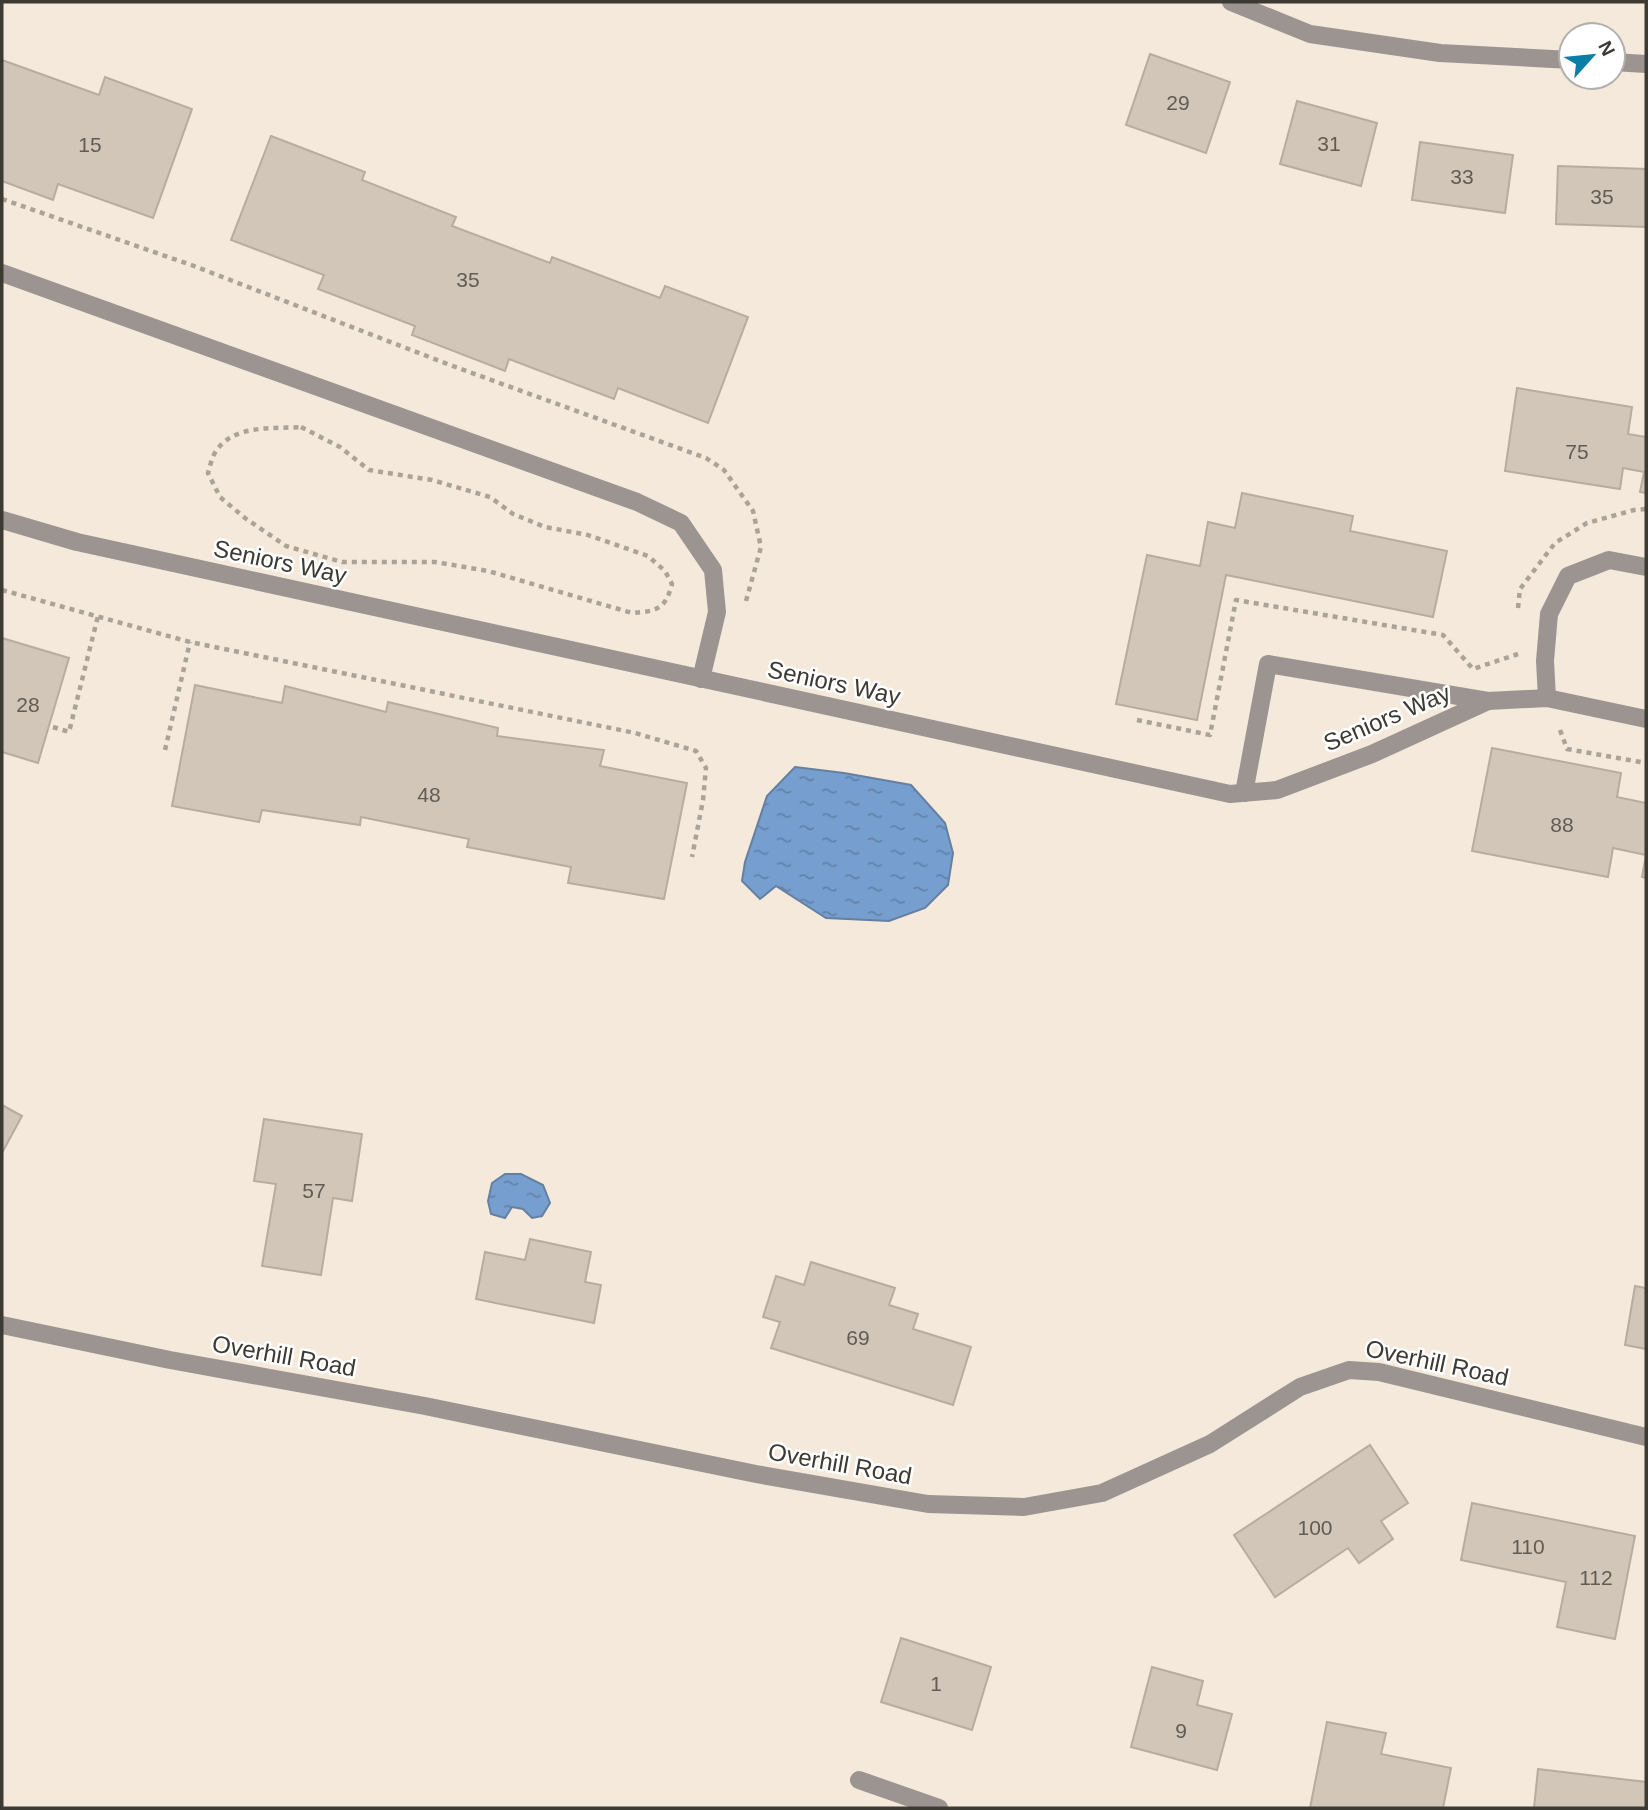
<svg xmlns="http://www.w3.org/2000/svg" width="1648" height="1810" font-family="Arial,sans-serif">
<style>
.water{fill:url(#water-ripples);stroke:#6580a0;stroke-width:2}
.building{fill:#d1c6b7;stroke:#b7ad9f;stroke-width:2}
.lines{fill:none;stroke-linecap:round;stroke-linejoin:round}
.path{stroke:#aba398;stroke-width:4.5;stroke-dasharray:5 5;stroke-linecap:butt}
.minor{stroke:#9c9491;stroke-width:18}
.labels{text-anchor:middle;stroke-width:5;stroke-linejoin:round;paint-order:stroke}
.number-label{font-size:21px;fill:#625c54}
.street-label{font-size:24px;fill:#3d3933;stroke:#fff}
</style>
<defs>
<pattern id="water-ripples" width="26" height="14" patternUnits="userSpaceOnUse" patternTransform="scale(1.75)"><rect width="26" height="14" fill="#769ecf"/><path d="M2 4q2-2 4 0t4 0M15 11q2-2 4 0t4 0" fill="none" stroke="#6282a9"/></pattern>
</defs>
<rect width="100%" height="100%" fill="#f4e9da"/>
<g class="water">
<path d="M795,767l49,6 67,12 34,38 8,30 -5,32 -23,23 -36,13 -63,-3 -50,-32 -16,13 -18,-18 3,-19 22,-66z"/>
<path d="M505,1174h16l22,11 7,18 -8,13 -10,2 -9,-9 -11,-2 -7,11 -14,-4 -3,-13 4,-18z"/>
</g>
<g class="building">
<path d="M1150,54l80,28 -24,71 -80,-28z"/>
<path d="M2,60l97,35 6,-18 87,32 -39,109 -95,-34 -5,16 -51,-19z"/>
<path d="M1297,101l80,22 -16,63 -81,-22z"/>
<path d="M271,136l94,36 -3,8 94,37 -4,9 98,37 2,-6 108,41 5,-12 83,31 -40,106 -90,-35 -4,11 -105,-40 -4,12 -93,-36 3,-9 -97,-37 6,-14 -93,-35z"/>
<path d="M1420,142l93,13 -8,58 -93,-13z"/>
<path d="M1558,166l88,3v58l-90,-3z"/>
<path d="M1517,388l115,19 -4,27 18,3v56l-6,-1 4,-20 -21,-4 -3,21 -115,-18z"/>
<path d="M1242,493l111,23 -3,15 97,20 -14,66 -207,-42 -29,145 -81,-16 31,-149 53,11 8,-44 27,6z"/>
<path d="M2,638l67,20 -31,105 -36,-11z"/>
<path d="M195,685l87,18 3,-17 101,26 2,-10 110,26 -1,8 107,14 -4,16 87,17 -23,116 -96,-16 3,-16 -104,-20 2,-8 -108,-22 -1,8 -98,-15 -3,12 -87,-16z"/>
<path d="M1492,748l129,25 -4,24 29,6v52l-33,-7 -5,29 -136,-26z"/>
<path d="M1646,855v23l-4,-1z"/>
<path d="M2,1105l20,11 -20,37z"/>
<path d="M264,1119l98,15 -10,67 -19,-3 -12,77 -59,-9 14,-82 -22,-3z"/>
<path d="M530,1239l61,13 -6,30 16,3 -7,38 -118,-24 9,-47 40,8z"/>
<path d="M811,1262l84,26 -6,17 29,9 -5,15 58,18 -18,58 -182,-57 9,-26 -17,-5 13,-41 28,9z"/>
<path d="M1635,1286l11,2v61l-21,-4z"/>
<path d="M1370,1445l38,58 -27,18 12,18 -34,24 -11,-15 -73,49 -41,-62z"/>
<path d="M1472,1503l163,33 -20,103 -58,-12 9,-45 -105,-22z"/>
<path d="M901,1638l90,29 -19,63 -91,-28z"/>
<path d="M1152,1667l51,14 -6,24 35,9 -15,56 -86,-23z"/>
<path d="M1327,1722l59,11 -5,21 70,14 -8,40h-133z"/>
<path d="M1538,1769l108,13v26h-112z"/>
</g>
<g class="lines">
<g class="path">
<path d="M2,199l192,67 256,99 256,93 18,12 29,41 8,36 -15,54"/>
<path d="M301,427l39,20 29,23 63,10 58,17 23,17 32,13 43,8 60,21 17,15 7,13c-7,26 -15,27 -40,29l-144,-42 -53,-9h-93l-56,-16 -41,-28 -25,-21 -12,-24c2,-7 4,-16 8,-22 18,-27 57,-22 85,-24z"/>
<path d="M2,590l188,52 445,91 61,18 10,17 -3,32 -11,57"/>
<path d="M1518,608l2,-19 35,-46 32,-20 47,-13 12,-1"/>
<path d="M1137,720l73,15 26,-135 207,35 30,34 45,-15"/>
<path d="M53,727l16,5 29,-116"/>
<path d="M1560,730l7,19 79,14"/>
<path d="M165,750l25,-108"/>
</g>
<g class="minor">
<path d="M1231,2l79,32 130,19 131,7"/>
<path d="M1613,62l33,2"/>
<path d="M2,273l635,229 44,21 32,47 4,42 -16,67"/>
<path d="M2,520l75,22 1153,252 47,-4 95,-36 116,-53 59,-3 99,21"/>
<path d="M1547,698l-2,-37 4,-47 19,-38 41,-16 37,7"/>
<path d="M1244,793l24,-129 220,37"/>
<path d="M2,1325l168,35 255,46 331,68 172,30 96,3 78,-14 108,-49 90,-57 49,-17 30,2 267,65"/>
<path d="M859,1780l80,28"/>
</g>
</g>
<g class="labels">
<g class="number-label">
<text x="1178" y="110">29</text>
<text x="1329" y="151">31</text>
<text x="90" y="152">15</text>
<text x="1462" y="184">33</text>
<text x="1602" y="204">35</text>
<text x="468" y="287">35</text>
<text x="1577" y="459">75</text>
<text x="28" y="712">28</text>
<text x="429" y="802">48</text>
<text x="1562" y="832">88</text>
<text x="314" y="1198">57</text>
<text x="858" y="1345">69</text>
<text x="1315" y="1535">100</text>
<text x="1528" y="1554">110</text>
<text x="1596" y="1585">112</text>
<text x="936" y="1691">1</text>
<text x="1181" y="1738">9</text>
</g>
<g class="street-label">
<text transform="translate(280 562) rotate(12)" y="8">Seniors Way</text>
<text transform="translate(834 683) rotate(12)" y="8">Seniors Way</text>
<text transform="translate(1387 718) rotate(-23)" y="8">Seniors Way</text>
<text transform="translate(284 1356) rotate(10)" y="8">Overhill Road</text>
<text transform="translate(1437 1363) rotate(12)" y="8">Overhill Road</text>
<text transform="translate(840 1464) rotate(10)" y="8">Overhill Road</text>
</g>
</g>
<rect width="1648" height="1810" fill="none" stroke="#3d3933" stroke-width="7"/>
<g transform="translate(1592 56) rotate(63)"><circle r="33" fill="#ffffff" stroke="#b1b0ad" stroke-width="2"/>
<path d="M0-5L12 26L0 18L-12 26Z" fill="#0a7ea6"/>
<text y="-10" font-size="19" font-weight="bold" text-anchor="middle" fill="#3d3933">N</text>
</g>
</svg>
